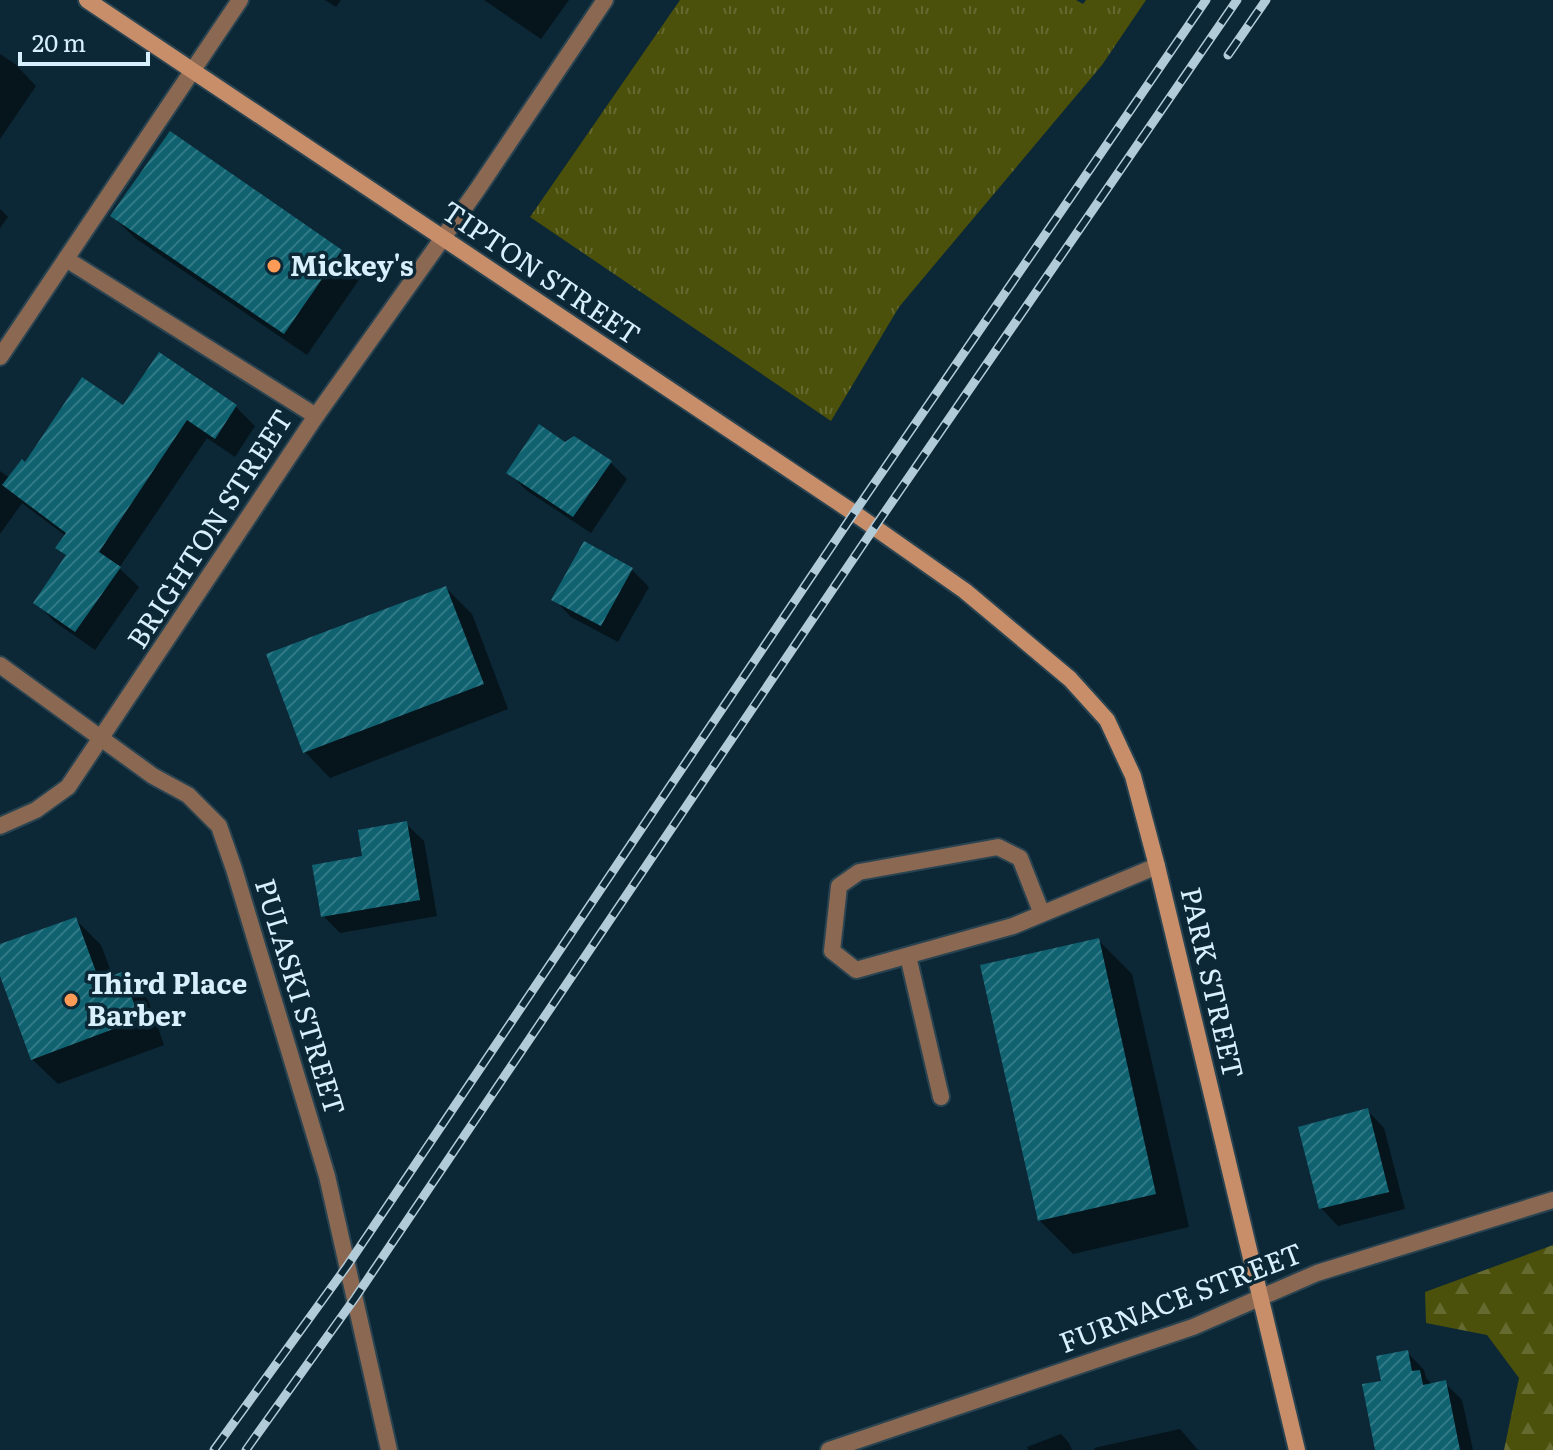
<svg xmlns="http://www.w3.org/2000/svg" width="1553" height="1450" font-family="Literata,serif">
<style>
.grass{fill:url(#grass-tufts)}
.forest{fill:url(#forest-firs)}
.shadow{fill:#0007}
.building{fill:url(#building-hatch)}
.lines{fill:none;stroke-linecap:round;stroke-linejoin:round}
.lane-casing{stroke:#294351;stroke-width:20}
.street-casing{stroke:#294351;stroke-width:20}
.secondary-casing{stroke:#294351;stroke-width:20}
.lane{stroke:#8b6851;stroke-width:16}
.street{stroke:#8b6851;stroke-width:16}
.secondary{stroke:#c78e69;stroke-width:16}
.rail-casing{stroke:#b2cbd9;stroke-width:9}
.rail{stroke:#0c2735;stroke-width:6;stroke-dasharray:18;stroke-linecap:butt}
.poi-dot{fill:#fe9c57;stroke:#0c2735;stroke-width:3}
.labels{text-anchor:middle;stroke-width:7;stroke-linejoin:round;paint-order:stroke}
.poi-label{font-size:28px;font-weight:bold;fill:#d8f0fe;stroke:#0c2735;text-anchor:start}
.street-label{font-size:28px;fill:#d8f0fe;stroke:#0c2735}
</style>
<defs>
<pattern id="grass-tufts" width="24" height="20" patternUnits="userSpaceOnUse" patternTransform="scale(2)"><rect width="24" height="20" fill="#4b500b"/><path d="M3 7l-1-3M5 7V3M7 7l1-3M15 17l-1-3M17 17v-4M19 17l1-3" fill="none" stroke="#646a30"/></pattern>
<pattern id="forest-firs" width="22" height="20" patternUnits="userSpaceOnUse" patternTransform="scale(2)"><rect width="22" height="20" fill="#4b500b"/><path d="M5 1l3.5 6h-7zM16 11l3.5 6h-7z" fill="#646a30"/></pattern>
<pattern id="building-hatch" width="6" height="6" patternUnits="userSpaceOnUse" patternTransform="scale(2)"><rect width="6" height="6" fill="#106271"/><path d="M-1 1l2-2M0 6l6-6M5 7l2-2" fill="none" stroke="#327986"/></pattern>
</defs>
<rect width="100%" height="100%" fill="#0c2735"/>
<path class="grass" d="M680,0h396l7,4 3,-4h60l-44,65 -203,242 -68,114 -301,-204z"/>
<path class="forest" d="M1553,1245v205h-49l15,-72 -32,-43 -61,-12 -1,-31z"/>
<g class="shadow">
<path d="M325,0h16l-5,7z"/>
<path d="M484,0h85l-28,39z"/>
<path d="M0,54l15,10 21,22 -36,53z"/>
<path d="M0,209l8,8 -8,11z"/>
<path d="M112,216l229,36 22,22 -56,81 -172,-117z"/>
<path d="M159,355l77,52 19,19 -20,31 -28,-19 -88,130 20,19 -44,63 -40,-28 -19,-19 31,-46 -9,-9 8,-12 -44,-33 -22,31v-63l10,7 16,-14 98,-56z"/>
<path d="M565,444l45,18 17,17 -36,54 -65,-43 -17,-17z"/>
<path d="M632,570l17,17 -31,55 -47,-25 -17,-18z"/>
<path d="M446,588l26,26 36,95 -178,69 -25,-26z"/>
<path d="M406,824l18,17 13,75 -97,17 -17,-17 41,-58z"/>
<path d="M75,919l26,26 12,32 9,-3 26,26 16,45 -106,39 -26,-25 -32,-89v-24z"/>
<path d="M1098,940l34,34 57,253 -116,27 -34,-34z"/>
<path d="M1367,1110l17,18 21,81 -67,17 -17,-18z"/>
<path d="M1407,1352l17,18 2,8 7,7 12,-2 17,17 11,50h-88l-1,-68z"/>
<path d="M1180,1429l18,21h-103l-1,-2z"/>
<path d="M1061,1434l8,9 3,7h-44l-1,-3z"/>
</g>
<g class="building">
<path d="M170,131l172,119 -58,84 -174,-118z"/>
<path d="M159,352l78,53 -22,34 -28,-19 -88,132 22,15 -46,65 -42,-29 33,-48 -11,-7 11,-15 -64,-48 20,-26 3,3 57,-85 41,28z"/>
<path d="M539,424l26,18 9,-6 38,25 -39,56 -67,-44z"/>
<path d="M584,541l49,27 -32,58 -50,-26z"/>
<path d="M446,586l38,98 -181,69 -37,-99z"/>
<path d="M407,821l13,79 -99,17 -9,-52 50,-9 -4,-26z"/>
<path d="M76,917l23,63 23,-8 18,47 -109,41 -31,-84v-32z"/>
<path d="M1099,938l57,256 -118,27 -58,-256z"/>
<path d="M1368,1108l21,84 -70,17 -21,-82z"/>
<path d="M1408,1350l4,21 8,-1 3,15 23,-5 14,70h-85l-13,-66 19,-3 -5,-25z"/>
</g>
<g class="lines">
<defs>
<g id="lane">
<path d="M66,259l250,157"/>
<path d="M0,357l240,-357"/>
<path d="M1042,914l-22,-56 -22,-11 -139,25 -20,14 -7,65 24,19 157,-44 144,-60"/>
<path d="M908,956l33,141"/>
</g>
<g id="street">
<path d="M0,665l153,111 35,19 31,31 15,43 93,307 62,274"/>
<path d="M0,826l36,-16 32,-23 248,-371 161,-226 128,-190"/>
<path d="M829,1450l364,-123 124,-54 236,-73"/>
</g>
<path id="secondary" d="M87,0l767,513 111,78 105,88 37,41 26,56 24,90 140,584"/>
</defs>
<use href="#lane" class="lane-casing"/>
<use href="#street" class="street-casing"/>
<use href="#secondary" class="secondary-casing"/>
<use href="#lane" class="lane"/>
<use href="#street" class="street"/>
<use href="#secondary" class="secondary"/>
<defs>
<g id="rail">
<path d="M1228,55l38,-55"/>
<path d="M214,1450l133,-184 507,-753 352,-513"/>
<path d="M246,1450l109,-152 519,-770 363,-528"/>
</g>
</defs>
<use href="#rail" class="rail-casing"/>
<use href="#rail" class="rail"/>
</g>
<g class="poi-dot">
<circle cx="274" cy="266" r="8"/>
<circle cx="71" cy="1000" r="8"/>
</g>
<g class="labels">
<g class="poi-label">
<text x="290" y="276">Mickey's</text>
<text x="87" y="994">Third Place<tspan x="87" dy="32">Barber</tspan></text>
</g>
<g class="street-label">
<text transform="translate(541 273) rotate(34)" y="10">TIPTON STREET</text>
<text transform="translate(210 529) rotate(-57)" y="10">BRIGHTON STREET</text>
<text transform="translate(1212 983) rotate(77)" y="10">PARK STREET</text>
<text transform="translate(300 997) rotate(73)" y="10">PULASKI STREET</text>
<text transform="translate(1181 1298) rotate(-21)" y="10">FURNACE STREET</text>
</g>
</g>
<path d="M20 52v12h128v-12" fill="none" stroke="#d8f0fe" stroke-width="4"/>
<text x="32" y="52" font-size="24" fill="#d8f0fe" stroke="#0c2735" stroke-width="6" paint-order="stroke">20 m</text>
</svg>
